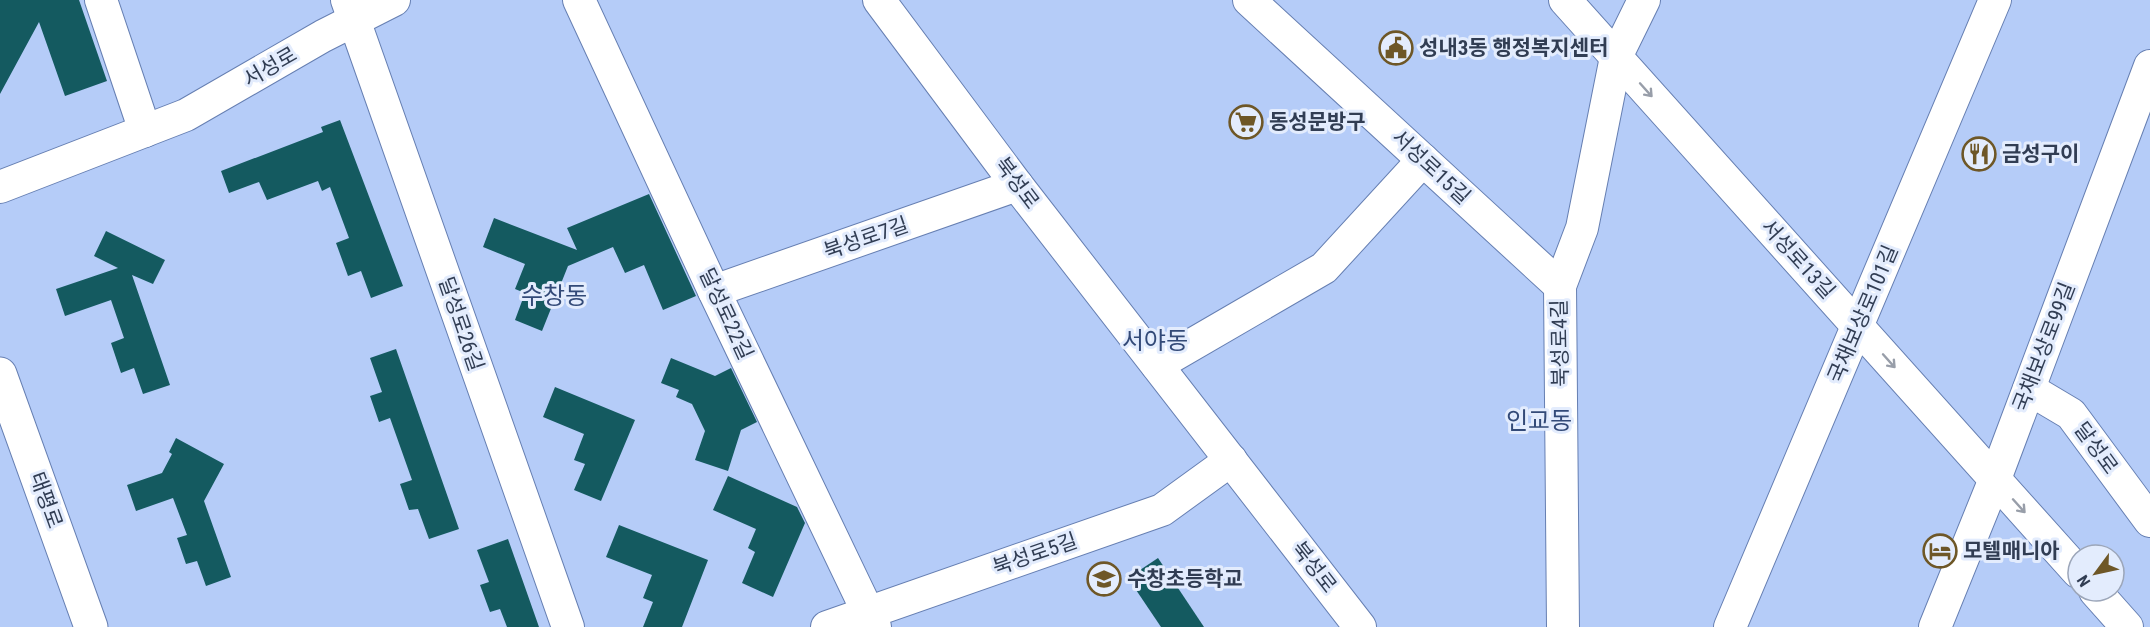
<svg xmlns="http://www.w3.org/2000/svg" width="2150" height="627" font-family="'Roboto Condensed','Noto Sans KR',sans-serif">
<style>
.building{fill:#145a60}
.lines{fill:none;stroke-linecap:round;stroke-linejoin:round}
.minor-casing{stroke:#667fb2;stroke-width:34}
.major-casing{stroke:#667fb2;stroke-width:35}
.minor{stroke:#fff;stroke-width:32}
.major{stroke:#fff;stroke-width:33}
.oneway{stroke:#989ea9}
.labels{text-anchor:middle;stroke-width:6;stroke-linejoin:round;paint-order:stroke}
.poi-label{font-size:21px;font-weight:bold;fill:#313d53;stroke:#e3ecfd;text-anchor:start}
.street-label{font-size:21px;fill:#313d53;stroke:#e3ecfd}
.quarter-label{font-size:24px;fill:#334a78;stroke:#e3ecfd}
</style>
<rect width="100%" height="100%" fill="#b5ccf8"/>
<g class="building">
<path d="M0,0h79l28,81 -42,15 -26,-74 -39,72z"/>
<path d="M340,120l63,166 -32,12 -10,-27 -13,5 -12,-33 13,-5 -19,-51 -8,4 -4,-10 -51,19 -8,-18 -30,11 -8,-22 102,-39 -2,-5z"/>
<path d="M649,194l47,102 -33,14 -19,-45 -19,8 -12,-26 -45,19 -26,65 -27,-11 10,-27 -10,-4 10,-25 -42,-17 11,-29 83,32 -10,-22z"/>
<path d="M106,231l59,29 -12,24 -21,-9 38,110 -27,9 -9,-26 -13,5 -10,-30 13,-5 -13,-38 -46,16 -9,-27 62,-21 -24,-12z"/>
<path d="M396,349l63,180 -30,10 -11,-30 -9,1 -9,-26 12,-4 -22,-62 -11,4 -9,-26 12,-4 -12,-34z"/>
<path d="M671,358l44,18 16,-8 26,54 -16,8 -13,41 -33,-11 10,-29 -13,-27 -16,-7 3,-7 -18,-7z"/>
<path d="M555,387l80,33 -34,81 -27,-11 11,-26 -11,-4 10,-26 -41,-17z"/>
<path d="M176,438l48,26 -20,37 27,76 -25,9 -9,-25 -11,3 -9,-26 10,-3 -14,-37 -37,13 -9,-26 35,-12 10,-19 -3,-2z"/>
<path d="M728,476l69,31 8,16 -32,74 -31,-14 13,-31 -7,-4 8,-19 -43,-19z"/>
<path d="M619,525l89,35 -26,67h-39l10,-25 -10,-4 9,-23 -46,-18z"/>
<path d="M508,539l31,88h-32l-7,-18 -10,3 -10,-27 9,-3 -12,-32z"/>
<path d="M1158,558l46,69h-43l-33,-49z"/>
</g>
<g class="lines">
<defs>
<g id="minor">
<path d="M101,0l44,131"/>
<path d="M347,0l221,627"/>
<path d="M579,0l135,291 161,336"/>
<path d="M879,0l138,185 343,442"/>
<path d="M1249,0l311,286"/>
<path d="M1565,0l513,572"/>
<path d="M0,187l186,-72 137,-79 71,-36"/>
<path d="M714,291l303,-106"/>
<path d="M1157,365l167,-97 99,-108"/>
<path d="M2029,389l42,25 79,107"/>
<path d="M2095,591l32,36"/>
<path d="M827,627l335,-117 69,-50"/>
<path d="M1563,627l-3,-341 22,-58 34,-171 28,-57"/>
<path d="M1730,627l265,-627"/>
<path d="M1935,627l60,-148 155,-413"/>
</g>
<path id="major" d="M0,374l91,253"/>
</defs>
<use href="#minor" class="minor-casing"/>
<use href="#major" class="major-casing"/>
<use href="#minor" class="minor"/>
<use href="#major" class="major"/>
</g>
<defs><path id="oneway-shaft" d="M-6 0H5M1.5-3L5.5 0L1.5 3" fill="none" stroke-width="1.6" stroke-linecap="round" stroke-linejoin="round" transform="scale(1.5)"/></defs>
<g class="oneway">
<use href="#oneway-shaft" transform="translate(1646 90) rotate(48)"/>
<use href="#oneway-shaft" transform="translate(1889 361) rotate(48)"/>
<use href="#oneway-shaft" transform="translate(2019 506) rotate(48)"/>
</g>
<defs>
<symbol id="civic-ring" viewBox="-11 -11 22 22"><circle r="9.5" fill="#e3ecfd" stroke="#6e5727" stroke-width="1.5"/><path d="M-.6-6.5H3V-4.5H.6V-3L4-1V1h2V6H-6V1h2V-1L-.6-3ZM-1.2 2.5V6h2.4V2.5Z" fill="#6e5727"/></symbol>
<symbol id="supermarket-ring" viewBox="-11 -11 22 22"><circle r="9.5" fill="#e3ecfd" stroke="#6e5727" stroke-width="1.5"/><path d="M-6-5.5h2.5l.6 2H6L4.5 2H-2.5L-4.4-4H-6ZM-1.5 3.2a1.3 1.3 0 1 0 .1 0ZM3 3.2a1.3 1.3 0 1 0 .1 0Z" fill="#6e5727"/></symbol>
<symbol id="restaurant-ring" viewBox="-11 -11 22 22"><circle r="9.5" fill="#e3ecfd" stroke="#6e5727" stroke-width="1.5"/><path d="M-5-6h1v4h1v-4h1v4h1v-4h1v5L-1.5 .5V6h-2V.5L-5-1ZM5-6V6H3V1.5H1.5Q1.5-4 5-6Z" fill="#6e5727"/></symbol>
<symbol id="hotel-ring" viewBox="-11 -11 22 22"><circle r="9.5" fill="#e3ecfd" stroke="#6e5727" stroke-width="1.5"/><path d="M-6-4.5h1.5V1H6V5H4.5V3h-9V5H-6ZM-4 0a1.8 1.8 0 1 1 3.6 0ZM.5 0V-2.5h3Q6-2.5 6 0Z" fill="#6e5727"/></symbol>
<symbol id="school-ring" viewBox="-11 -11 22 22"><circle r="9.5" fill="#e3ecfd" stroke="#6e5727" stroke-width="1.5"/><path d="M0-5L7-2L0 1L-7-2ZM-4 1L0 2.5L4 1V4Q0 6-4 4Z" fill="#6e5727"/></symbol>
</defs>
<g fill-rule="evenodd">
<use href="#civic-ring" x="1377" y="29" width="38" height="38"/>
<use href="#supermarket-ring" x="1227" y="103" width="38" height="38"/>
<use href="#restaurant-ring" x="1960" y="135" width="38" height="38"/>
<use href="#hotel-ring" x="1921" y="532" width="38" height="38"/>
<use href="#school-ring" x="1085" y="560" width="38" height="38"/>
</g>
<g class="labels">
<g class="poi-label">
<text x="1419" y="55">성내3동 행정복지센터</text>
<text x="1269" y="129">동성문방구</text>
<text x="2002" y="161">금성구이</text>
<text x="1963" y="558">모텔매니아</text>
<text x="1127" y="586">수창초등학교</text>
</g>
<g class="street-label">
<text transform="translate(270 67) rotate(-30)" y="7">서성로</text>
<text transform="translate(1431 167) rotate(43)" y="7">서성로15길</text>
<text transform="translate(1017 183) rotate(53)" y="7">북성로</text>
<text transform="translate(866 238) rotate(-19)" y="7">북성로7길</text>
<text transform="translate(1798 259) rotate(48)" y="7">서성로13길</text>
<text transform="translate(726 314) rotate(65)" y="7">달성로22길</text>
<text transform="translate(1863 314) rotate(-67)" y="7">국채보상로101길</text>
<text transform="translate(461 324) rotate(71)" y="7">달성로26길</text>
<text transform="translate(1560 343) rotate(-91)" y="7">북성로4길</text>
<text transform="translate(2044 347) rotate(-69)" y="7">국채보상로99길</text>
<text transform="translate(2096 448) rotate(54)" y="7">달성로</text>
<text transform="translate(46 500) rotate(70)" y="7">태평로</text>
<text transform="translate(1035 554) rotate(-19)" y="7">북성로5길</text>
<text transform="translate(1314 567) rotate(52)" y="7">북성로</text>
</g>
<g class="quarter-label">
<text x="554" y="304">수창동</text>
<text x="1155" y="349">서야동</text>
<text x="1539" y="429">인교동</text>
</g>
</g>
<g transform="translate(2096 573) rotate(237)"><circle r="28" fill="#e3ecfd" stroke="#9ca6b9" stroke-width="1.5"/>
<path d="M0-4.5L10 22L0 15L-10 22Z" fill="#6e5727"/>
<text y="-9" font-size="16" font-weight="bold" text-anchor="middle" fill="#313d53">N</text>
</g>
</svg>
